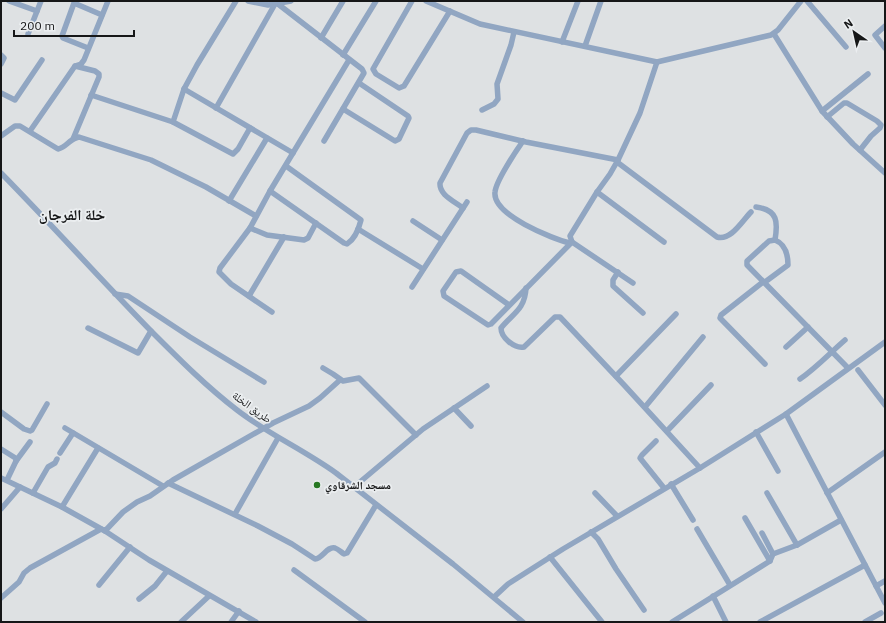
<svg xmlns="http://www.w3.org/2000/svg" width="886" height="623" font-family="'IBM Plex Sans','Noto Naskh Arabic',sans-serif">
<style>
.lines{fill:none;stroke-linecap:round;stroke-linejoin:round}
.minor{stroke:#91a6c2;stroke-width:5.5}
.poi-dot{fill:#277822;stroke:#ebeef0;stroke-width:1.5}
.labels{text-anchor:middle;stroke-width:3.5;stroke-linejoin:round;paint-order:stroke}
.street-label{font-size:11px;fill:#161718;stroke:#ebeef0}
.poi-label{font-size:11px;font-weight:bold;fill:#161718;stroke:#ebeef0;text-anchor:start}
.district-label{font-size:15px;font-weight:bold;fill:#161718;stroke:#ebeef0}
</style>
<rect width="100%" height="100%" fill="#dee1e3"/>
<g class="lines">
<g class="minor">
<path d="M9,1l28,10"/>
<path d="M236,1l-39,64 -13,24 -11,33 60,32 5,-5 12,-21"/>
<path d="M248,1l20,4 23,-4"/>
<path d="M412,1l-39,68 3,5 23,14 5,-2 46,-75"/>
<path d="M426,1l54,23 177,38 114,-27 7,-5 23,-29"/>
<path d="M807,1l39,46"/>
<path d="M278,4l84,65 2,4 -40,68"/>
<path d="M885,26l-10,9 10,13"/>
<path d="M28,34l13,-33"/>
<path d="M774,34l48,77 31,33 32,29"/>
<path d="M321,38l22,-37"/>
<path d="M562,42l16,-41"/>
<path d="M585,46l16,-45"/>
<path d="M88,48l-25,-10 -1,-2 12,-33 28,12"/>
<path d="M1,55l3,3 -3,6"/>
<path d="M343,55l33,-54"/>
<path d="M184,89l109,64"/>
<path d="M1,93l14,7 27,-40"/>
<path d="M91,95l82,27"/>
<path d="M216,108l59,-104"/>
<path d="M343,109l52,32 4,-2 10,-21 -1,-2 -49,-33"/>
<path d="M482,110l12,-6 4,-5 -1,-15 14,-39 3,-13"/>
<path d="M822,111l46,-37"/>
<path d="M827,117l17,-14h3l30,18 4,4 -1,3 -9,8 -11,14"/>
<path d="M30,131l45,-65 6,-2 3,-4 24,-59"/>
<path d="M1,136l14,-10h5l38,23c9,-2 11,-10 21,-12l72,23 55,27 50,29"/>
<path d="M73,139l26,-62v-3l-4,-3 -20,-5"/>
<path d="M523,141c-7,10 -27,40 -28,51 -3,23 58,47 75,51"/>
<path d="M617,162l100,75c14,4 25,-16 34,-25"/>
<path d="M1,173c52,53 101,108 153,161 26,26 53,53 83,76 31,24 67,40 99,63l117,91 70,58"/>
<path d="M270,191l74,52 3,1c8,-5 12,-16 14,-24l-75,-54"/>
<path d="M597,192l67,50"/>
<path d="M229,201l38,-63"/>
<path d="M756,207c22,3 22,15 19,33"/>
<path d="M463,208c-9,-7 -24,-13 -23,-25l27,-50 4,-3h5l50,12 92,18"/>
<path d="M413,221l29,19"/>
<path d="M316,223l-8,15 -4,2 -37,-5 -17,-7 20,-37 79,-131"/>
<path d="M250,228l-30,40 -1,4 12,12 41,28"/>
<path d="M358,229l65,40"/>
<path d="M618,272l-5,8v6l30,27"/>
<path d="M763,282l-42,33 -1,3 45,46"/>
<path d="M765,282l23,-17c0,-10 -3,-21 -13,-25l-6,1 -22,20v4l101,103"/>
<path d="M633,283l-61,-41 -2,-6 27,-44 13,-18 8,-14 22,-47 17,-51"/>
<path d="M412,287l55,-85"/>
<path d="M526,288c-1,22 -14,26 -25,40 0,10 14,21 23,19l31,-30h5l65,69 75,82"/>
<path d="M115,294l13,2 62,41 74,45"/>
<path d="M249,296l35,-59"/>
<path d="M509,305l-48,-34 -5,1 -13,19 1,5 44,29 3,-1 81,-82"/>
<path d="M88,328l50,25 13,-22"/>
<path d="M786,347l22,-20"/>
<path d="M323,368l10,6 10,7 16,-3 57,57"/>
<path d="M858,370l27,35"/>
<path d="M616,376l60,-62"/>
<path d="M800,379c16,-11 30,-26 45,-39"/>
<path d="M645,407l58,-70"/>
<path d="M454,408l17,18"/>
<path d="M1,412l23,17 6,2 2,-1 15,-26"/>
<path d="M786,414l99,189"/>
<path d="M65,428l98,58"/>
<path d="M667,431l44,-46"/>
<path d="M756,432l22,39"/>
<path d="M656,441l-14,14 -2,3 24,30"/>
<path d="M1,449l16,10 -10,21"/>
<path d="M60,453l13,-20"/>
<path d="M16,461l14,-19"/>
<path d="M1,478l61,29 43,24 18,-19 14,-10 13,-6 23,-16 100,-57 36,-17 11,-8 20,-18"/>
<path d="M168,483l90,43 34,18 23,15c8,-1 12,-13 20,-11 3,1 6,4 9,6l3,-1 29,-48"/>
<path d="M671,484l22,36"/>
<path d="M354,487l69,-58 64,-43"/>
<path d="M33,493l15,-26 7,-4 2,-4"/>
<path d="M595,493l22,23"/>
<path d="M767,493l30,52"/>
<path d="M827,493l58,-41"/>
<path d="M62,507l36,-59"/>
<path d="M1,509l19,-22"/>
<path d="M235,514l43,-76"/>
<path d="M745,518l25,43"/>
<path d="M697,529l33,56"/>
<path d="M105,531l44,29 107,62"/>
<path d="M591,532l7,7 18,30 28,41"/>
<path d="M762,533l11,21"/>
<path d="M550,557l52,65"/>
<path d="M294,570l71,52"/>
<path d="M99,585l31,-38"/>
<path d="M876,586l9,-5"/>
<path d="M713,596l13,26"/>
<path d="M494,597l14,-13 55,-35 137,-81 86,-54 99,-72"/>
<path d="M1,598l18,-16 5,-9 6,-5 71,-39"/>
<path d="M139,599l16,-13 12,-15"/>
<path d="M181,622l28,-26"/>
<path d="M231,622l8,-11"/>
<path d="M672,622l98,-61 3,-7 24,-9 44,-25"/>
<path d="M760,622l105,-57"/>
<path d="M865,622l16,-9"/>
</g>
</g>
<circle class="poi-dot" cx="317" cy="485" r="4"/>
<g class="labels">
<g class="street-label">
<text transform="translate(252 407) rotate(36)" y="4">طريق الخلة</text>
</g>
<g class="poi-label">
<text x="325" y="489">مسجد الشرقاوي</text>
</g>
<g class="district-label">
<text x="72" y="220">خلة الفرجان</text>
</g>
</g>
<rect width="886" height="623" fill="none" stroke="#161718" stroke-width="4"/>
<g transform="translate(854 32) rotate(326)" stroke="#ebeef0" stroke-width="3" paint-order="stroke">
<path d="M0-3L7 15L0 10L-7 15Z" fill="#161718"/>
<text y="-6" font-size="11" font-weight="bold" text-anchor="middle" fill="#161718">N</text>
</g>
<path d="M14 30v6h120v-6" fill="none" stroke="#161718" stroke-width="2"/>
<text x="20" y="30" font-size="12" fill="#161718" stroke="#ebeef0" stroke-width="3" paint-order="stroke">200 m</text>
</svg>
